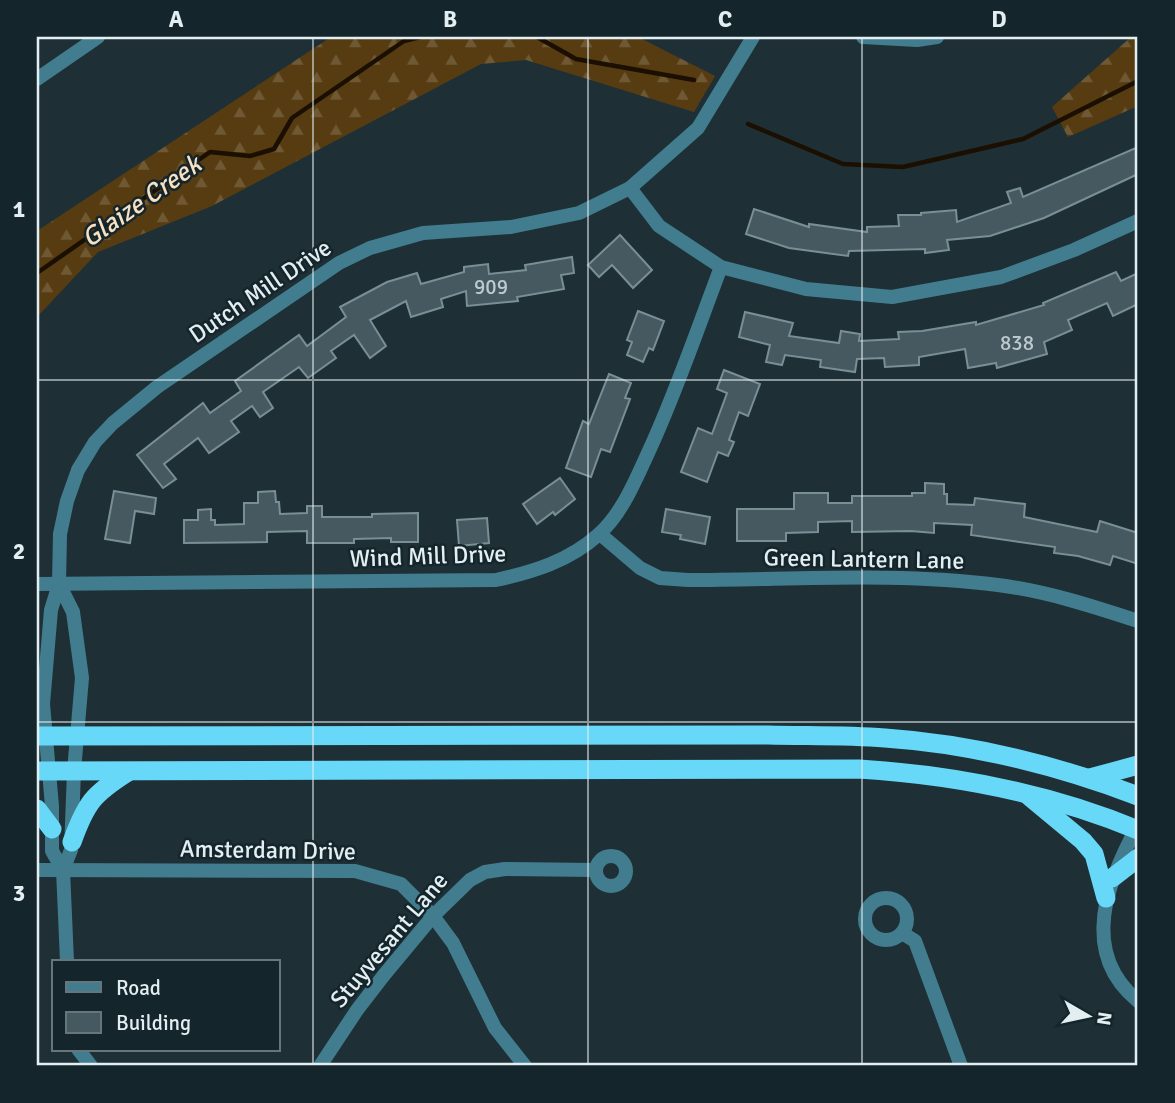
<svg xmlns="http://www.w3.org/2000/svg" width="1175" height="1103" font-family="Signika,sans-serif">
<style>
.forest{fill:url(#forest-firs)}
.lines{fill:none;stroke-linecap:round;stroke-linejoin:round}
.stream{stroke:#1b0f01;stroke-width:4.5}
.building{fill:#465960;stroke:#798e95;stroke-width:2}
.minor{stroke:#427d8f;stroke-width:14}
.tertiary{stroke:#427d8f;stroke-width:14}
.trunk{stroke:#68d8f8;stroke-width:19}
.grid{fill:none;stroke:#e3eef2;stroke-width:2;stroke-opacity:0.55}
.labels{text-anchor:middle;stroke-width:5;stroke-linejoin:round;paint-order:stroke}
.number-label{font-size:21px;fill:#bcc9ce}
.street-label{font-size:24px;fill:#e3eef2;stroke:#14262c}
.water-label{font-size:26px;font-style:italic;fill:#f8e0c2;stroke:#14262c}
.neatline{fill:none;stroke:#e3eef2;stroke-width:2.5}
.grid-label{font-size:23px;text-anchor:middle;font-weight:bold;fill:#e3eef2}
</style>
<defs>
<pattern id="forest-firs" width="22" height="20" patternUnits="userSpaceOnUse" patternTransform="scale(1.75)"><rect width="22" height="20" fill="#573c11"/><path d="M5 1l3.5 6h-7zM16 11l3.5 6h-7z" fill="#6f5834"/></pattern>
</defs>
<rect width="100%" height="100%" fill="#1e3036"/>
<g class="forest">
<path d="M331,37h307l77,39 -21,36 -168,-52 -45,4 -269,142 -114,46 -61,65v-86z"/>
<path d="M1131,37h7v69l-70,31 -16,-30z"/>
</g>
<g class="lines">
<g class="stream">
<path d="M537,37l39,22 118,21"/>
<path d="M748,124l95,40 60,3 120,-28 115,-58"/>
<path d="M37,273l173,-121 40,4 24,-7 18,-31 112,-77 16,-4"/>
</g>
</g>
<g class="building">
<path d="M1138,147v27l-94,44 -54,18 -43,4 2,10 -24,3v-4l-76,2 -1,5 -59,-8 -43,-14 8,-25 55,18v-3l58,8v-5l32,-1 -1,-11h23v-2l35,-3 1,12 54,-19 -4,-11 13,-4 3,9z"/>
<path d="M620,235l32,35 -19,18 -21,-23 -13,12 -11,-12z"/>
<path d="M572,257l2,16 -13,2 3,14 -47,8 1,4 -51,5 -1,-15 -25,8 2,8 -32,10 -5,-16 -36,19 16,26 -16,12 -16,-23 -23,16 5,7 -28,20 -9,-11 -36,25 10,16 -13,9 -8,-11 -21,15 8,11 -30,21 -11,-15 -34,26 12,15 -13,9 -26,-33 66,-52 7,10 31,-22 -6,-10 64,-46 8,11 39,-29 -6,-10 47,-25 30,-9 4,11 43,-12v-5l24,-3 1,10 37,-4 -1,-5z"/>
<path d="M1116,272l5,9 17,-8v31l-25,12 -6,-13 -39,17 4,10 -28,12 3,12 -50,14 -1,-5 -28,5 -3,-19 -46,8v8l-34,2 -1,-9 -27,1 -2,13 -35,-5 1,-7 -36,-5 -3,10 -16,-3 4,-17 -31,-8 6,-25 48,11 -4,13 50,7 2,-12 19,3 -1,7 40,-2 -1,-7 24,-1 54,-9v3l68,-20 -1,-2z"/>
<path d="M638,311l26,10 -11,29 -4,-2 -6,14 -16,-7 5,-13 -5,-2z"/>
<path d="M724,370l36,14 -12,32 -9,-4 -10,28 5,2 -6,14 -10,-4 -11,30 -26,-10 17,-44 14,6 15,-41 -10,-4z"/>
<path d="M609,374l22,9 -6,15 5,1 -20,53 -9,-3 -10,28 -25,-9 17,-47 6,3z"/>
<path d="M560,478l15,21 -20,16 -2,-3 -16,12 -14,-20z"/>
<path d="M925,483l19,1v10h3v10l27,1 1,-7 50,6 -1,13 73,15 3,-11 38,12v31l-25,-8 -3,9 -32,-9 -24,-3 1,-6 -84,-12 1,-10 -38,-2v10l-23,-2 -59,1v-11l-34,1v10l-32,1v8h-49v-32h57v-16h34v10h24v-7h60v-3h13z"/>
<path d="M114,491l42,7 -2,16 -19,-3 -5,32 -25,-4z"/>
<path d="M275,491l1,11h3l1,12 27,-1v-7h15v11h50v-3l46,-1v29h-27v-4l-37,1v4h-47v-12l-40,1v10l-83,1v-23h14v-10l13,-1v11h4v5l29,-1v-21h14v-11z"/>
<path d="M666,509l44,8 -5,27 -25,-5 1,-4 -19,-3z"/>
<path d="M487,518l2,25 -30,3 -2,-26z"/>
</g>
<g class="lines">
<g class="minor">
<path d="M863,37l54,3 20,-3"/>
<path d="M37,79l61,-42"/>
<path d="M630,188l29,38 62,41 85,22 86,8 109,-20 73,-27 64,-29"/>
<path d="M600,534l40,34 20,10 28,2c103,0 208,-8 310,5 48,6 94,21 140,36"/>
<path d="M37,584l459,-4c37,-8 73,-19 102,-45 24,-21 37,-54 50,-82 28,-60 49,-123 73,-186"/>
<path d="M1138,825c-30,55 -60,127 0,176"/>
<circle cx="611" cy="871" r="15"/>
<path d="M37,870l318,1 46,13 32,32 20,27 42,85 30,38"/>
<circle cx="886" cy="919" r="21"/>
<path d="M902,933l13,8 46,125"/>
<path d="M320,1066l37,-56 27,-35 49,-59 37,-36 15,-8 20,-3 90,1"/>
</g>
<g class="tertiary">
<path d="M59,584l14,28 9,66 -8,93 -3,79 -8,20 4,91"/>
<path d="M63,870l-11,-19v-45l-9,-102 8,-94 8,-26 1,-50 7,-33 11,-31 17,-28 18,-19 44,-36 182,-124 31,-15 53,-15 88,-6 68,-14 51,-25 68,-60 55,-91"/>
<path d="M78,1049l13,17"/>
</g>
<g class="trunk">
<path d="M37,736l731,-1c39,1 78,0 117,3 88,6 171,27 253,58"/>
<path d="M37,771l822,-2c96,6 190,24 279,61"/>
<path d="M1090,778l48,-13"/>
<path d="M1030,797l53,44 11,13 12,44"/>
<path d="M37,809l15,20"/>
<path d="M72,842c14,-39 21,-48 56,-70"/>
<path d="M1112,878l26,-20"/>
</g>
</g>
<path class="grid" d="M313,37v1029M588,37v1029M862,37v1029M37,380h1101M37,722h1101"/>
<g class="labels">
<g class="number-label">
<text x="491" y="294">909</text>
<text x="1017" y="350">838</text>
</g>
<g class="street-label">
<text transform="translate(260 291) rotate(-34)" y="8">Dutch Mill Drive</text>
<text transform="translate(428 556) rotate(-2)" y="8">Wind Mill Drive</text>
<text transform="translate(864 559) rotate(1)" y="8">Green Lantern Lane</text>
<text transform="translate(268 850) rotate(1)" y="8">Amsterdam Drive</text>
<text transform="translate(389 940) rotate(-50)" y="8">Stuyvesant Lane</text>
</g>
<g class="water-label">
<text transform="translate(141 201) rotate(-35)" y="9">Glaize Creek</text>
</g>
</g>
<rect width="1175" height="1103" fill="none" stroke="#14262c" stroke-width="77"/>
<rect x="52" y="960" width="228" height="91" fill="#14262c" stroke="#67767b" stroke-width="2"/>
<rect x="66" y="982" width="35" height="10" fill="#427d8f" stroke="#67767b" stroke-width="2"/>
<text x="116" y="995" font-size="21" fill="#e3eef2">Road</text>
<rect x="66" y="1012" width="35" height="21" fill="#465960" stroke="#67767b" stroke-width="2"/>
<text x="116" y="1030" font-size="21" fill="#e3eef2">Building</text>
<g transform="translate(1088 1016) rotate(99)" stroke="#14262c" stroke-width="5" paint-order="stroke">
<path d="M0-5L12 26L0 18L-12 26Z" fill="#e3eef2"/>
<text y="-10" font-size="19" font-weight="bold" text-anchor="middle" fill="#e3eef2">N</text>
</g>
<rect x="38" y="38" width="1098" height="1026" class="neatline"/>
<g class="grid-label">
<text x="176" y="27">A</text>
<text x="450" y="27">B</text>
<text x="725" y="27">C</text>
<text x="999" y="27">D</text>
<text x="19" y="217">1</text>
<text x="19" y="559">2</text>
<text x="19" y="901">3</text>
</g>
</svg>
